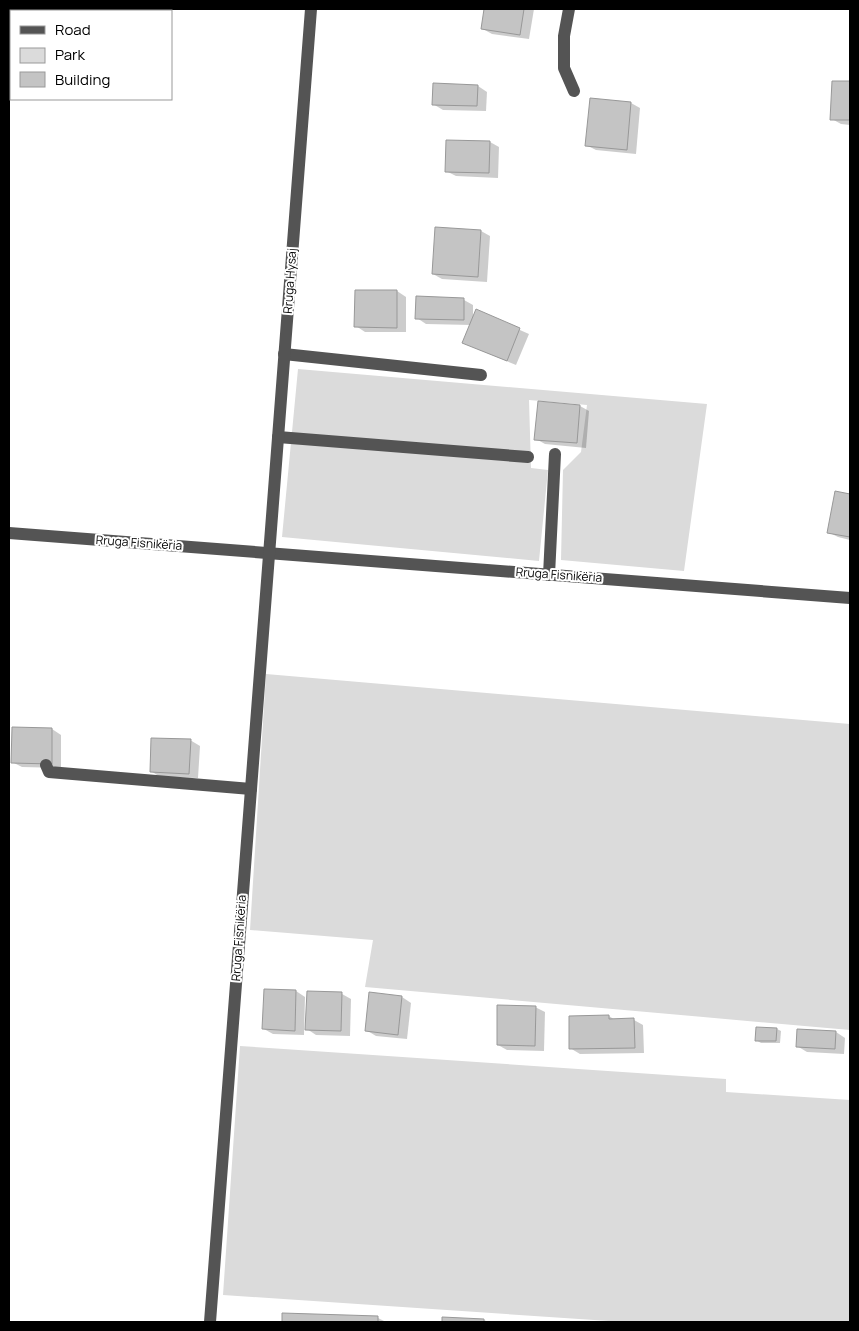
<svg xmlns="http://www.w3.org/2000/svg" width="859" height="1331" font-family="Manrope,sans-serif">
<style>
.green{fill:#dbdbdb}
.shadow{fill:#0003}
.building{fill:#c4c4c4;stroke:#989898}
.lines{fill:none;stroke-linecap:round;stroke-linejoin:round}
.minor{stroke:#545454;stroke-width:12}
.labels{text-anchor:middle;stroke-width:4;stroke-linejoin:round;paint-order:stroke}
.street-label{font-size:12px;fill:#000;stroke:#fff}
</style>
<rect width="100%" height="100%" fill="#fff"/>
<g class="green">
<path d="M298,369l409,35 -23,167 -123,-11 2,-90 18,-18 6,-47 -58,-5 2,68 17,2 -9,91 -257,-24z"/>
<path d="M266,674l584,50v306l-485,-43 8,-47 -123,-10z"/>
<path d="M240,1046l486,33v13l124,8v222h-226l-401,-27z"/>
</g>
<g class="shadow">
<path d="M485,9h49l-5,30 -37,-5 -9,-5z"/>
<path d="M833,82l17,1v42l-9,-1 -9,-5z"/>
<path d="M478,86l9,6 -1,19 -43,-1 -10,-6z"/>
<path d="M591,99l40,4 9,5 -4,46 -40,-4 -10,-5z"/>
<path d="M490,142l9,5 -1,31 -42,-2 -10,-5z"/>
<path d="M481,231l9,5 -3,46 -45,-3 -9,-5z"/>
<path d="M397,291l9,6v35h-41l-9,-6z"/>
<path d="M417,298l47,2 9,5v15l4,-9 52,23 -13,31 -43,-18 -2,-22 -45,-1 -9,-6z"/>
<path d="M539,402l41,4 9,5 -3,37 -41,-4 -9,-5z"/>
<path d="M836,492l14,3v45l-12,-3 -10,-5z"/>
<path d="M52,729l9,6v33l-39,-1 -10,-5z"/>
<path d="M190,740l10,6 -2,32 -38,-1 -9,-6z"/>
<path d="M296,991l9,6 -1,38 -31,-1 -9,-5z"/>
<path d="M308,992l34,2 9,5 -1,37 -34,-1 -9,-6z"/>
<path d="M370,994l32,3 9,6 -4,36 -31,-3 -10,-6z"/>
<path d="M535,1007l10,5 -1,39 -37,-1 -9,-5z"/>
<path d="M609,1016l6,4h19l9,5 1,28 -64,1 -10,-6z"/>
<path d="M777,1029l4,2 -1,12h-19l-5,-3z"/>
<path d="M836,1032l9,6 -1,16 -37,-2 -10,-6z"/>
<path d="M283,1314l95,4 8,4h-103z"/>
<path d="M443,1319l41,1 4,2h-45z"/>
</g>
<g class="building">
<path d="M484,9h40l-4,26 -39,-6z"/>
<path d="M832,81h18v39h-20z"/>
<path d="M433,83l45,2 -1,21 -45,-1z"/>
<path d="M590,98l41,4 -4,48 -42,-4z"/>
<path d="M446,140l44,1 -1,32 -44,-1z"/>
<path d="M435,227l46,3 -3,47 -46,-3z"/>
<path d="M355,290h42v38l-43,-1z"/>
<path d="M416,296l48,2v22l-49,-1z"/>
<path d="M476,309l44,19 -13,33 -45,-18z"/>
<path d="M538,401l42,4 -3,38 -43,-3z"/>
<path d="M835,491l15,3v43l-23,-4z"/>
<path d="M12,727l40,1v36l-41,-1z"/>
<path d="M151,738l40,1 -2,35 -39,-2z"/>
<path d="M264,989l32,1 -1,41 -33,-2z"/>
<path d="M307,991l35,1 -1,39 -36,-1z"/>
<path d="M369,992l33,4 -4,39 -33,-4z"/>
<path d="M497,1005l39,1 -1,40 -38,-1z"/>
<path d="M609,1015v4l25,-1 1,30 -66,1v-33z"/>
<path d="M756,1027l21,1 -1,13h-21z"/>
<path d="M797,1029l39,2 -1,18 -39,-2z"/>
<path d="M282,1313l96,3v6h-96z"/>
<path d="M442,1317l42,2v3h-42z"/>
</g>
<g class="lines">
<g class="minor">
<path d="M569,9l-5,27v32l10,23"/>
<path d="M284,354l197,21"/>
<path d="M278,437l250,20"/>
<path d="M9,533l841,65"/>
<path d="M549,575l6,-121"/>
<path d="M46,765l3,7 202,17"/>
<path d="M210,1322l101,-1313"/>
</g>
</g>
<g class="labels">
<g class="street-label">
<text transform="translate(290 281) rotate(-86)" y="4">Rruga Hysaj</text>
<text transform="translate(139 543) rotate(4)" y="4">Rruga Fisnikëria</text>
<text transform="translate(559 575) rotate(4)" y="4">Rruga Fisnikëria</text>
<text transform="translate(239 938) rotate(-86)" y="4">Rruga Fisnikëria</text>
</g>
</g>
<rect width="859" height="1331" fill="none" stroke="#000000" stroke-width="20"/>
<rect x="10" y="10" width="162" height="90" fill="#ffffff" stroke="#999999"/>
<rect x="20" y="26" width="25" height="8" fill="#545454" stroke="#999999"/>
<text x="55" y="35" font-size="15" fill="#000000">Road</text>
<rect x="20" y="48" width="25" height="15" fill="#dbdbdb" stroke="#999999"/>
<text x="55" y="60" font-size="15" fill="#000000">Park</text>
<rect x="20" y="72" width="25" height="15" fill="#c4c4c4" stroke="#999999"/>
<text x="55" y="85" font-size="15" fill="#000000">Building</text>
</svg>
